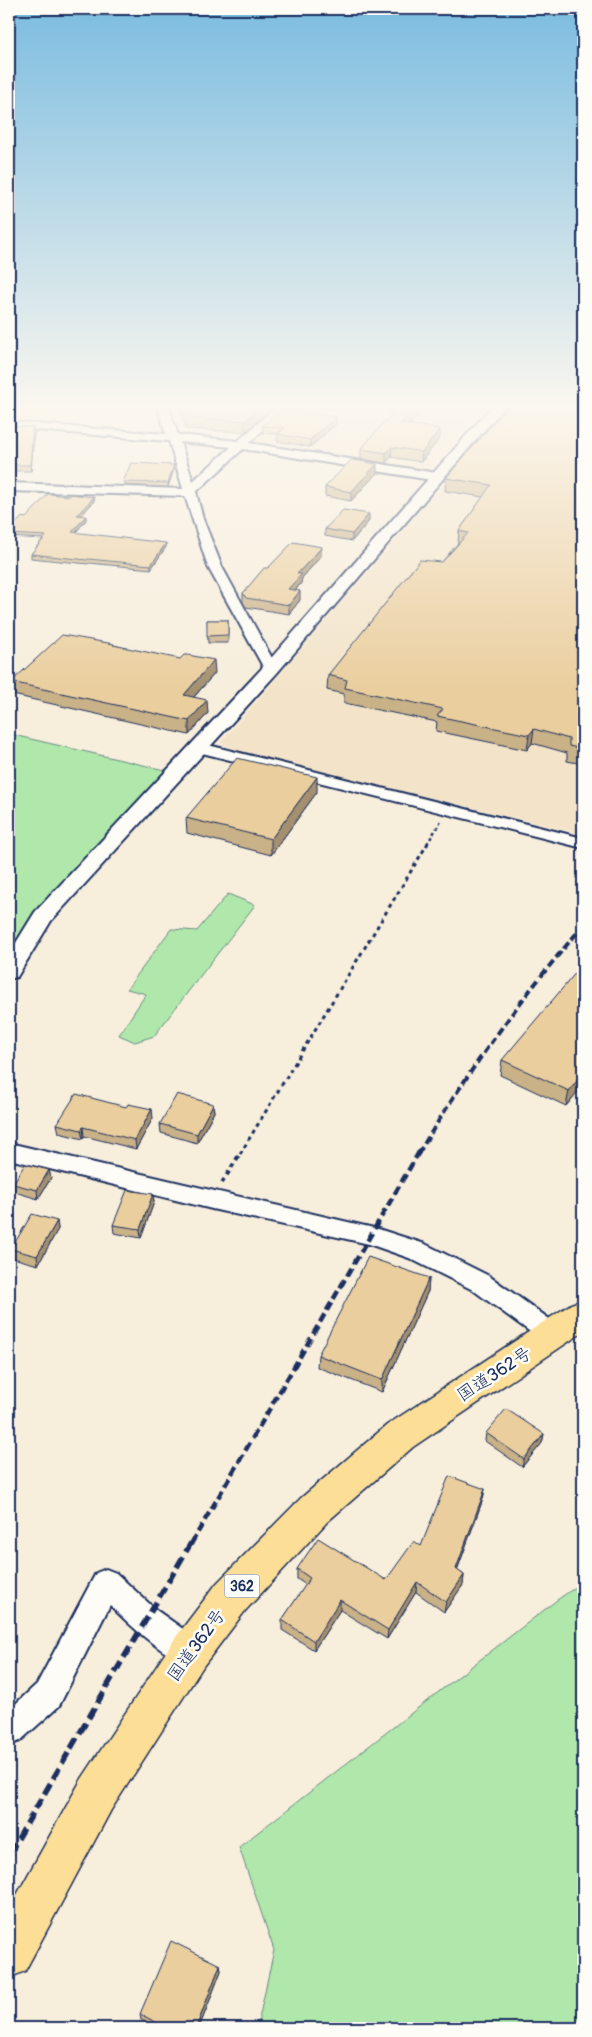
<svg xmlns="http://www.w3.org/2000/svg" width="592" height="2037" font-family="Pangolin,'Klee One',sans-serif">
<style>
.built{fill:#f3e4c9}
.green{fill:#b0e7aa;stroke:#668b84}
.lines{fill:none;stroke-linecap:round;stroke-linejoin:round}
.minor-casing{stroke:#1b2f5e;stroke-width:4}
.tertiary-casing{stroke:#1b2f5e;stroke-width:4}
.trunk-casing{stroke:#1b2f5e;stroke-width:3}
.path-far2{stroke:#1b2f5e;stroke-width:2.5;stroke-dasharray:3 3;stroke-linecap:butt}
.path-far1{stroke:#1b2f5e;stroke-width:3;stroke-dasharray:4 4;stroke-linecap:butt}
.path{stroke:#1b2f5e;stroke-width:4;stroke-dasharray:4.5 4.5;stroke-linecap:butt}
.minor{fill:#fdfcf7;fill-rule:evenodd}
.tertiary{fill:#fdfcf7;fill-rule:evenodd}
.trunk{fill:#fcde96;fill-rule:evenodd}
.rail-far2{stroke:#1b2f5e;stroke-width:4;stroke-dasharray:8 4;stroke-linecap:butt}
.rail-far1{stroke:#1b2f5e;stroke-width:4.5;stroke-dasharray:9 4.5;stroke-linecap:butt}
.rail{stroke:#1b2f5e;stroke-width:5.5;stroke-dasharray:12 5.5;stroke-linecap:butt}
.wall{fill:#c9b188;stroke:#1b2f5e}
.shaded-wall{fill:#a4906f;stroke:#1b2f5e}
.building{fill:#eace9e;stroke:#1b2f5e}
.labels{text-anchor:middle;stroke-width:5;stroke-linejoin:round;paint-order:stroke}
.shield{fill:#fdfcf7;stroke:#5f6c8c;stroke-width:1}
.shield-label{font-size:14px;font-weight:bold;fill:#1b2f5e}
.near-street-label{font-size:18px;fill:#1b2f5e;stroke:#fdfcf7}
</style>
<rect width="100%" height="100%" fill="#f7eedc"/>
<filter id="ink" filterUnits="userSpaceOnUse"><feTurbulence type="fractalNoise" baseFrequency=".02" numOctaves="2"/><feDisplacementMap in="SourceGraphic" scale="10" xChannelSelector="R" yChannelSelector="G"/><feConvolveMatrix kernelMatrix="1 2 1 2 8 2 1 2 1" color-interpolation-filters="sRGB"/></filter>
<g filter="url(#ink)">
<g class="built">
<path d="M296,405h189l-55,65 -174,-28z"/>
<path d="M508,405h75v429l-345,-82 -18,-9 168,-194z"/>
</g>
<g class="green">
<path d="M9,734l160,37 -160,188z"/>
<path d="M228,894l27,11 -101,131 -19,6 -16,-7 27,-41 -19,-5 44,-60 26,2z"/>
<path d="M583,1582v446h-326l17,-78 -35,-103 318,-247z"/>
</g>
<g class="lines">
<defs>
<g id="minor">
<path d="M157,405h11l10,30 60,6 40,-36h12l-41,38 188,30 6,4 -6,4 -194,-32 -47,43 7,27 19,48 56,102 -2,3h-10l-58,-105 -23,-71 -176,-5v-8l174,6 -14,-48 -160,-13v-6l157,12zM180,442l51,5 -38,34z"/>
<path d="M200,743l383,95v10l-389,-97 -2,-3 2,-3z"/>
<path d="M9,1143l369,86 47,15 64,32 73,52 3,7 -3,7 -9,3 -9,-3 -71,-52 -64,-32 -40,-14 -157,-35 -203,-50z"/>
<path d="M106,1569l10,4 40,37 44,31 5,10 -5,10 -10,5c-30,-13 -57,-38 -80,-61l-51,101 -39,35 -11,4v-35l28,-26 59,-111z"/>
</g>
<path id="tertiary" d="M493,405h13l-229,268 -226,248 -34,56 -8,2v-25l26,-42 230,-247z"/>
<path id="trunk" d="M583,1300v32l-170,115 -86,75 -82,89 -41,54 -93,145 -86,161 -16,7v-69l72,-129 95,-143 41,-54 84,-85 86,-73 184,-121z"/>
</defs>
<use href="#minor" class="minor-casing"/>
<use href="#tertiary" class="tertiary-casing"/>
<use href="#trunk" class="trunk-casing"/>
<path class="path-far2" d="M427,844l14,-23"/>
<path class="path-far1" d="M240,1154l188,-311"/>
<path class="path" d="M222,1183l19,-31"/>
<use href="#minor" class="minor"/>
<use href="#tertiary" class="tertiary"/>
<use href="#trunk" class="trunk"/>
<path class="rail-far2" d="M418,1154c49,-81 103,-157 165,-228"/>
<path class="rail-far1" d="M191,1544l228,-392"/>
<path class="rail" d="M9,1854l182,-311"/>
</g>
<g class="wall">
<path d="M179,405h96l-30,27 -59,-3z"/>
<path d="M388,405h41l-20,19 31,14 -19,24 -30,-5 -5,6 -25,-4v-10l32,-36 -6,-1z"/>
<path d="M583,407v357l-16,-3v-8l-35,-10 -5,7 -91,-19 1,-9 -93,-19v-9l-17,-4 1,-15 114,-113 16,-19 1,-12 24,-34 -38,-6 1,-13z"/>
<path d="M336,424l-26,23 -33,-6 1,-7 -15,-1 -1,-7z"/>
<path d="M9,426l24,1 1,6 -3,38h-22z"/>
<path d="M174,469l-6,18 -44,-2 -1,-3z"/>
<path d="M377,473l-26,28 -26,-5v-9z"/>
<path d="M70,496l24,1v4l-13,15 5,4 -11,13 91,14 -15,22 -62,-6 -1,1 -57,-6v-4l12,-15 -34,-2v-6l17,-13z"/>
<path d="M369,521l-17,20 -27,-5v-7z"/>
<path d="M321,556l-19,22 -1,5 -6,8 5,9 -11,14 -43,-7 -3,-5v-9l25,-25z"/>
<path d="M207,620h21v23h-20z"/>
<path d="M114,645l101,28 -21,24 14,16 -19,22 -176,-40 -2,-13z"/>
<path d="M317,792l-46,63 -84,-22 -1,-15z"/>
<path d="M502,1060l81,25 -17,21 -66,-31z"/>
<path d="M213,1104l1,8 -17,31 -36,-10 -1,-9z"/>
<path d="M153,1118l-17,31 -52,-13 -1,3 -24,-6 -2,-9z"/>
<path d="M49,1170l2,8 -13,21 -23,-7 -2,-8z"/>
<path d="M153,1194l1,8 -13,36 -27,-5 -1,-8z"/>
<path d="M57,1221l1,8 -20,36 -25,-7 -2,-9z"/>
<path d="M429,1278l-1,13 -46,101 -65,-25 1,-12z"/>
<path d="M486,1433l58,1 -2,9 -20,24 -37,-26z"/>
<path d="M485,1489l-2,10 -26,71 7,5 -1,10 -19,27 -28,-20 -29,47 -47,-29 -26,40 -32,-20v-10l24,-35 -9,-6v-10l89,11 35,-34z"/>
<path d="M220,1965l1,6 -22,57h-41l-17,-8 -1,-6z"/>
</g>
<g class="shaded-wall">
<path d="M262,405h13l-30,27v-11z"/>
<path d="M419,405h10l-29,28v-10z"/>
<path d="M336,417v7l-26,23v-7z"/>
<path d="M33,427l1,6 -3,38 -1,-6z"/>
<path d="M440,429v9l-19,24 1,-10z"/>
<path d="M392,447l-1,10 -5,6v-10z"/>
<path d="M377,464v9l-26,28v-9z"/>
<path d="M174,465v4l-6,18v-4z"/>
<path d="M94,497v4l-16,18 -1,-4z"/>
<path d="M369,514v7l-17,20v-7z"/>
<path d="M86,516v4l-13,16 -1,-4z"/>
<path d="M166,543v4l-15,22v-4z"/>
<path d="M322,547l-1,9 -19,22 -1,5 -12,15 -1,-9 9,-15z"/>
<path d="M300,591v9l-11,14v-9z"/>
<path d="M214,660l1,13 -31,35v-13z"/>
<path d="M207,700l1,13 -19,22v-14z"/>
<path d="M534,729l-2,14 -5,7 2,-15z"/>
<path d="M317,777v15l-46,63v-16z"/>
<path d="M583,1073v12l-17,21 3,-15z"/>
<path d="M213,1104l1,8 -17,31v-9z"/>
<path d="M152,1109l1,9 -17,31 -1,-9z"/>
<path d="M83,1127l1,9 -1,3 -2,-9z"/>
<path d="M49,1170l2,8 -13,21 -1,-9z"/>
<path d="M153,1194l1,8 -13,36 -1,-9z"/>
<path d="M57,1221l1,8 -20,36 -1,-9z"/>
<path d="M429,1278l-1,13 -46,101v-12z"/>
<path d="M544,1434l-2,9 -20,24 2,-8z"/>
<path d="M485,1489l-2,10 -29,80 2,-10z"/>
<path d="M464,1575l-1,10 -19,27 2,-10z"/>
<path d="M417,1582l-1,10 -29,47 1,-9z"/>
<path d="M340,1600v10l-26,40v-9z"/>
<path d="M220,1965l1,6 -22,57h-3z"/>
</g>
<g class="building">
<path d="M182,405h80l-17,16 -59,-3z"/>
<path d="M399,405h20l-19,18 40,6 -18,23 -30,-5 -6,6 -25,-4z"/>
<path d="M509,405h65l9,2v342l-14,-3v-7l-35,-10 -5,6 -92,-19 6,-7 -98,-21 2,-8 -19,-5 92,-115 22,2 26,-29 -9,-2 32,-46 -45,-7z"/>
<path d="M281,409l55,8 -26,23 -33,-6 8,-6 -23,-2z"/>
<path d="M9,426l24,1 -3,38h-21z"/>
<path d="M352,460l25,4 -26,28 -26,-5 25,-26z"/>
<path d="M131,463l43,2 -6,18 -45,-1z"/>
<path d="M48,494l22,2v-2l24,3 -17,18 9,1 -14,16 94,11 -15,22 -63,-6 -1,1 -56,-6 15,-18 -37,-2v-3l13,-14 4,1z"/>
<path d="M343,510l26,4 -17,20 -27,-5z"/>
<path d="M293,542l29,5 -25,27h5l-14,15 12,2 -11,14 -43,-7 -3,-5 21,-25h4z"/>
<path d="M207,620h21v15l-21,1z"/>
<path d="M62,635l52,9 -1,1 67,14 4,-4h4l26,5 -30,35 23,5 -18,21 -178,-39z"/>
<path d="M237,758l80,19 -46,62 -85,-21z"/>
<path d="M583,964v109l-14,18 -67,-31z"/>
<path d="M76,1094l50,13 2,-3 24,5 -17,31 -52,-13 -2,3 -24,-6z"/>
<path d="M177,1094l36,10 -16,30 -37,-10z"/>
<path d="M25,1164l24,6 -12,20 -24,-6z"/>
<path d="M127,1190l26,4 -13,35 -27,-4z"/>
<path d="M32,1214l25,7 -20,35 -26,-7z"/>
<path d="M368,1257l61,21 -47,102 -64,-25z"/>
<path d="M506,1409l38,25 -20,25 -38,-26z"/>
<path d="M449,1476l36,13 -29,80 8,6 -18,27 -29,-20 -29,48 -48,-30 -26,41 -32,-21 28,-42 -13,-9 21,-31 68,42 28,-39 7,5z"/>
<path d="M171,1941l49,24 -24,63h-29l-27,-14z"/>
</g>
</g>
<linearGradient id="sky" x2="0" y2="1"><stop stop-color="#7bbce0"/><stop offset="0.59" stop-color="#fbf7ef"/><stop offset="1" stop-color="#fbf7ef" stop-opacity="0"/></linearGradient>
<rect width="592" height="691" fill="url(#sky)"/>
<g class="labels">
<rect class="shield" x="224.5" y="1574.5" width="35" height="23" rx="4"/>
<g class="shield-label">
<text x="242" y="1591">362</text>
</g>
<g class="near-street-label">
<text transform="translate(494 1374) rotate(-33)" y="6">国道362号</text>
<text transform="translate(196 1645) rotate(-54)" y="6">国道362号</text>
</g>
</g>
<rect width="592" height="2037" fill="none" stroke="#fdfcf7" stroke-width="30"/>
<rect x="15" y="15" width="562" height="2007" fill="none" stroke="#1b2f5e" stroke-width="2" filter="url(#ink)"/>
</svg>
